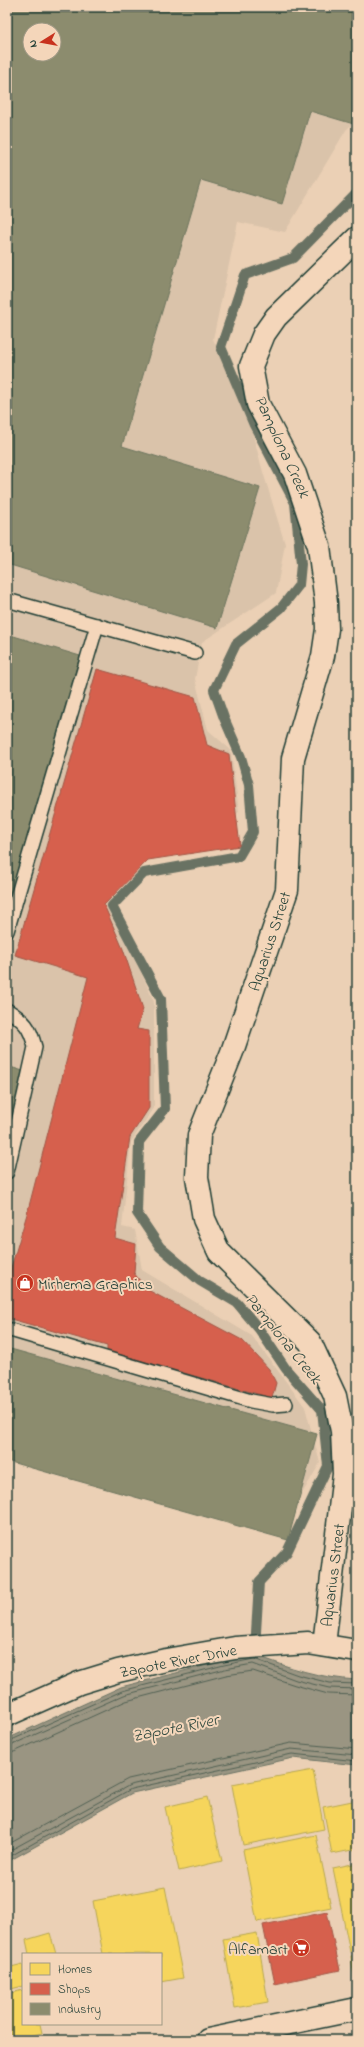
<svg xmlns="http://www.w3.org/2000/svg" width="364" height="2047" font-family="'Indie Flower',sans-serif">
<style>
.built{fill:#dac3aa;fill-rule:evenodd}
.water{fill:#9a9582;stroke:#697263}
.homes{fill:#f6d55c;stroke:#b6a750}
.shops{fill:#d6604d;stroke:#9f5646}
.industry{fill:#8c8c6e;stroke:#6b745d;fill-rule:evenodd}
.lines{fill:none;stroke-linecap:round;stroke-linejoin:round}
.shore{stroke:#506053;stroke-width:1}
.stream{stroke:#697263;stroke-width:10}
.service-casing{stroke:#1f3d34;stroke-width:16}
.minor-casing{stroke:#1f3d34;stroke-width:25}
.secondary-casing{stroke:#1f3d34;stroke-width:25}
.service{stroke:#f4d6ba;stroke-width:13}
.minor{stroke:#f4d6ba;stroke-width:22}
.secondary{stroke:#f4d6ba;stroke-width:22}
.labels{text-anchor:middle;stroke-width:4;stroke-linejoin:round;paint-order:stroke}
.street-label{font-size:16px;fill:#1f3d34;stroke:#f4d6ba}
.poi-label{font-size:16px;fill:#1f3d34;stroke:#f4d6ba;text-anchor:start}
.water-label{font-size:17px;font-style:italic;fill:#314a40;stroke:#f4d6ba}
</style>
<rect width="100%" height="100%" fill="#ebd0b5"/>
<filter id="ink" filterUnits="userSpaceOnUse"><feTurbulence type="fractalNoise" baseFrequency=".025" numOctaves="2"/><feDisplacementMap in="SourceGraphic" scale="8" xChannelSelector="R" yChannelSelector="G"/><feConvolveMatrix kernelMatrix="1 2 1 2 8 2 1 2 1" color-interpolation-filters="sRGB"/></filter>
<g filter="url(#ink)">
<path class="built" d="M7,7l350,112 -11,11 -61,102 -47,-10 -25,117 35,77 15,56 22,72 -9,49 -74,49 -7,37 13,51 23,20 8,62 -31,25 -65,12 -38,40 49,113v106l-23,34 -9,85 13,3 7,40 110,66 53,71 15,56 -32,55 -281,-79zM30,30h24v24h-24z"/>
<path class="water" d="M255,1655c35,13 64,23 102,25v85l-64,-7 -161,35 -125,69v-123l114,-52 102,-26z"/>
<g class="homes">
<path d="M313,1770l11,59 -81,16 -11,-60z"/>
<path d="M207,1797l15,64 -43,10 -14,-64z"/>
<path d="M357,1800v49l-25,5 -9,-47z"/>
<path d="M316,1835l15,72 -74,15 -14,-72z"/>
<path d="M357,1863v88l-7,1 -17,-84z"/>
<path d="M165,1887l18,91 -22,4v-28h-58l-10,-53z"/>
<path d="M7,1929l4,14h-4z"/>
<path d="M50,1933l6,21h-27l-3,-14z"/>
<path d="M257,1933l11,69 -33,6 -12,-69z"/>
<path d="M357,1955v29h-2l-4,-28z"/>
<path d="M23,1964v22l-16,4v-22z"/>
<path d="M23,1990v34h17l2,9 -30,7 -5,-21v-25z"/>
</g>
<g class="shops">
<path d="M97,669l98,28 12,48 22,9 11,92 -92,14 -44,45 19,44 20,60 -6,20 12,2v77l-19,29 -15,101 21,6 -2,29 12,16 96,51 27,29 7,14 -4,15 -165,-47v-5l-100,-28v-37l20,-67 61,-237 -73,-22z"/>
<path d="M327,1912l13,58 -65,14 -12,-59z"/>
</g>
<g class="industry">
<path d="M7,7h350v118l-47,-14 -28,93 -81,-24 -79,266 138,42 -43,140 -210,-64zM30,30h24v24h-24z"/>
<path d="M7,634l73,22 -73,253z"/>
<path d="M7,1066l16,5 -16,59z"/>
<path d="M7,1348l310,86 -29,106 -281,-79z"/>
</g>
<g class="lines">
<g class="shore">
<path d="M7,1742l115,-51 102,-26 30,-6 44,16 32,8 27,1"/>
<path d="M7,1747l117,-52 101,-26 28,-5 43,16 33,8 28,1"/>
<path d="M7,1753l7,-1 112,-51 100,-26 27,-4 42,14 33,9 29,1"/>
<path d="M7,1845l121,-66 163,-36 66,6"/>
<path d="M7,1852l123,-67 161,-36 66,6"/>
<path d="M7,1858l124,-69 161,-35 65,7"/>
</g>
<path class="stream" d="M255,1649l4,-67 28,-30 41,-86 -6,-56 -36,-41 -27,-40 -22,-26 -37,-22 -40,-34 -23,-34 2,-71 26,-33 -4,-110 -49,-93 32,-33 95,-17 14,-24 -4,-47 -8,-28 -17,-39 -10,-28 22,-46 45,-36 18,-23 2,-21 -6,-61 -41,-78 -33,-78 24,-72 48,-17 64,-65"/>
<defs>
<g id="service">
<path d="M7,600l188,53"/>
<path d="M7,931l90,-306"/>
<path d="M7,1010c18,11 23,17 28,37l-28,125"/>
<path d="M7,1329l244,72 22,4 13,-1"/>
</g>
<path id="minor" d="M324,1645l20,-171 -2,-43 -7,-35 -25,-54 -91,-90 -15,-33 -7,-42 2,-42 33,-83 55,-162 6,-132 30,-102 4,-27 -1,-26 -7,-57 -24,-72 -37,-70 -7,-38 13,-32 12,-17 81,-79"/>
<g id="secondary">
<path d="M7,1715l72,-32 39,-12 48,-11 69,-12 73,-5 49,8"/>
<path d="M208,2040l149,-31"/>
</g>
</defs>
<use href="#service" class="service-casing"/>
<use href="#minor" class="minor-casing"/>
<use href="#secondary" class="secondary-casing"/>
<use href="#service" class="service"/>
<use href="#minor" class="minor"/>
<use href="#secondary" class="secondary"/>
</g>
</g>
<defs>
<symbol id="shop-disc" viewBox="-11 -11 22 22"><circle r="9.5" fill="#c8321e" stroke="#f4d6ba"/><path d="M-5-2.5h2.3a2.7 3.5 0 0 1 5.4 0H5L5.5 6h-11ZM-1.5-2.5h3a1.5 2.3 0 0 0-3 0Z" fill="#fff"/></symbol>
<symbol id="supermarket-disc" viewBox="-11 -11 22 22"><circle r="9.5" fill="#c8321e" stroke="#f4d6ba"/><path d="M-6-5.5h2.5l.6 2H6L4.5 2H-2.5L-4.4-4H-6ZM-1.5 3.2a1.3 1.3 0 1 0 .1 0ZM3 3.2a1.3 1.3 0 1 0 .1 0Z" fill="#fff"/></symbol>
</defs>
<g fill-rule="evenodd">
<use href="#shop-disc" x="15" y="1273" width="20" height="20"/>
<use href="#supermarket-disc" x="291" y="1938" width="20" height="20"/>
</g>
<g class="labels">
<g class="street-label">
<text transform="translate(269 941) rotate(-72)" y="6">Aquarius Street</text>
<text transform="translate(332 1575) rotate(-83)" y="6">Aquarius Street</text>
<text transform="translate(178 1660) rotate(-11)" y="6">Zapote River Drive</text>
</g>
<g class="poi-label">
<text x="38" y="1289">Mirhema Graphics</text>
<text x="288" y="1954" text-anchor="end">Alfamart</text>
</g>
<g class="water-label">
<text transform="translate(283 446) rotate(65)" y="6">Pamplona Creek</text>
<text transform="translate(284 1338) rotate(51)" y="6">Pamplona Creek</text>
<text transform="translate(175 1727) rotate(-11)" y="6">Zapote River</text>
</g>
</g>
<rect width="364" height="2047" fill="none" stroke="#f4d6ba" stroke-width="24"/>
<rect x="12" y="12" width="340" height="2023" fill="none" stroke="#1f3d34" stroke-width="1.5" filter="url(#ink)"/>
<rect x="22" y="1953" width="140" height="72" fill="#f4d6ba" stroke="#9f9984"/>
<rect x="30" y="1963" width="20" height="12" fill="#f6d55c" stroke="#9f9984"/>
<text x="58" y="1973" font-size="12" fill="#1f3d34">Homes</text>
<rect x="30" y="1983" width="20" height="12" fill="#d6604d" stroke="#9f9984"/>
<text x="58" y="1993" font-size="12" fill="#1f3d34">Shops</text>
<rect x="30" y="2003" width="20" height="12" fill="#8c8c6e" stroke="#9f9984"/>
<text x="58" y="2013" font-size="12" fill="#1f3d34">Industry</text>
<g transform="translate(42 42) rotate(259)"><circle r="19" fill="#f4d6ba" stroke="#9f9984"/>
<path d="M0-3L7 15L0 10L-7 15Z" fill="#c8321e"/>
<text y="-6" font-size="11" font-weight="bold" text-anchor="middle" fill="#1f3d34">N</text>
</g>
</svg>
